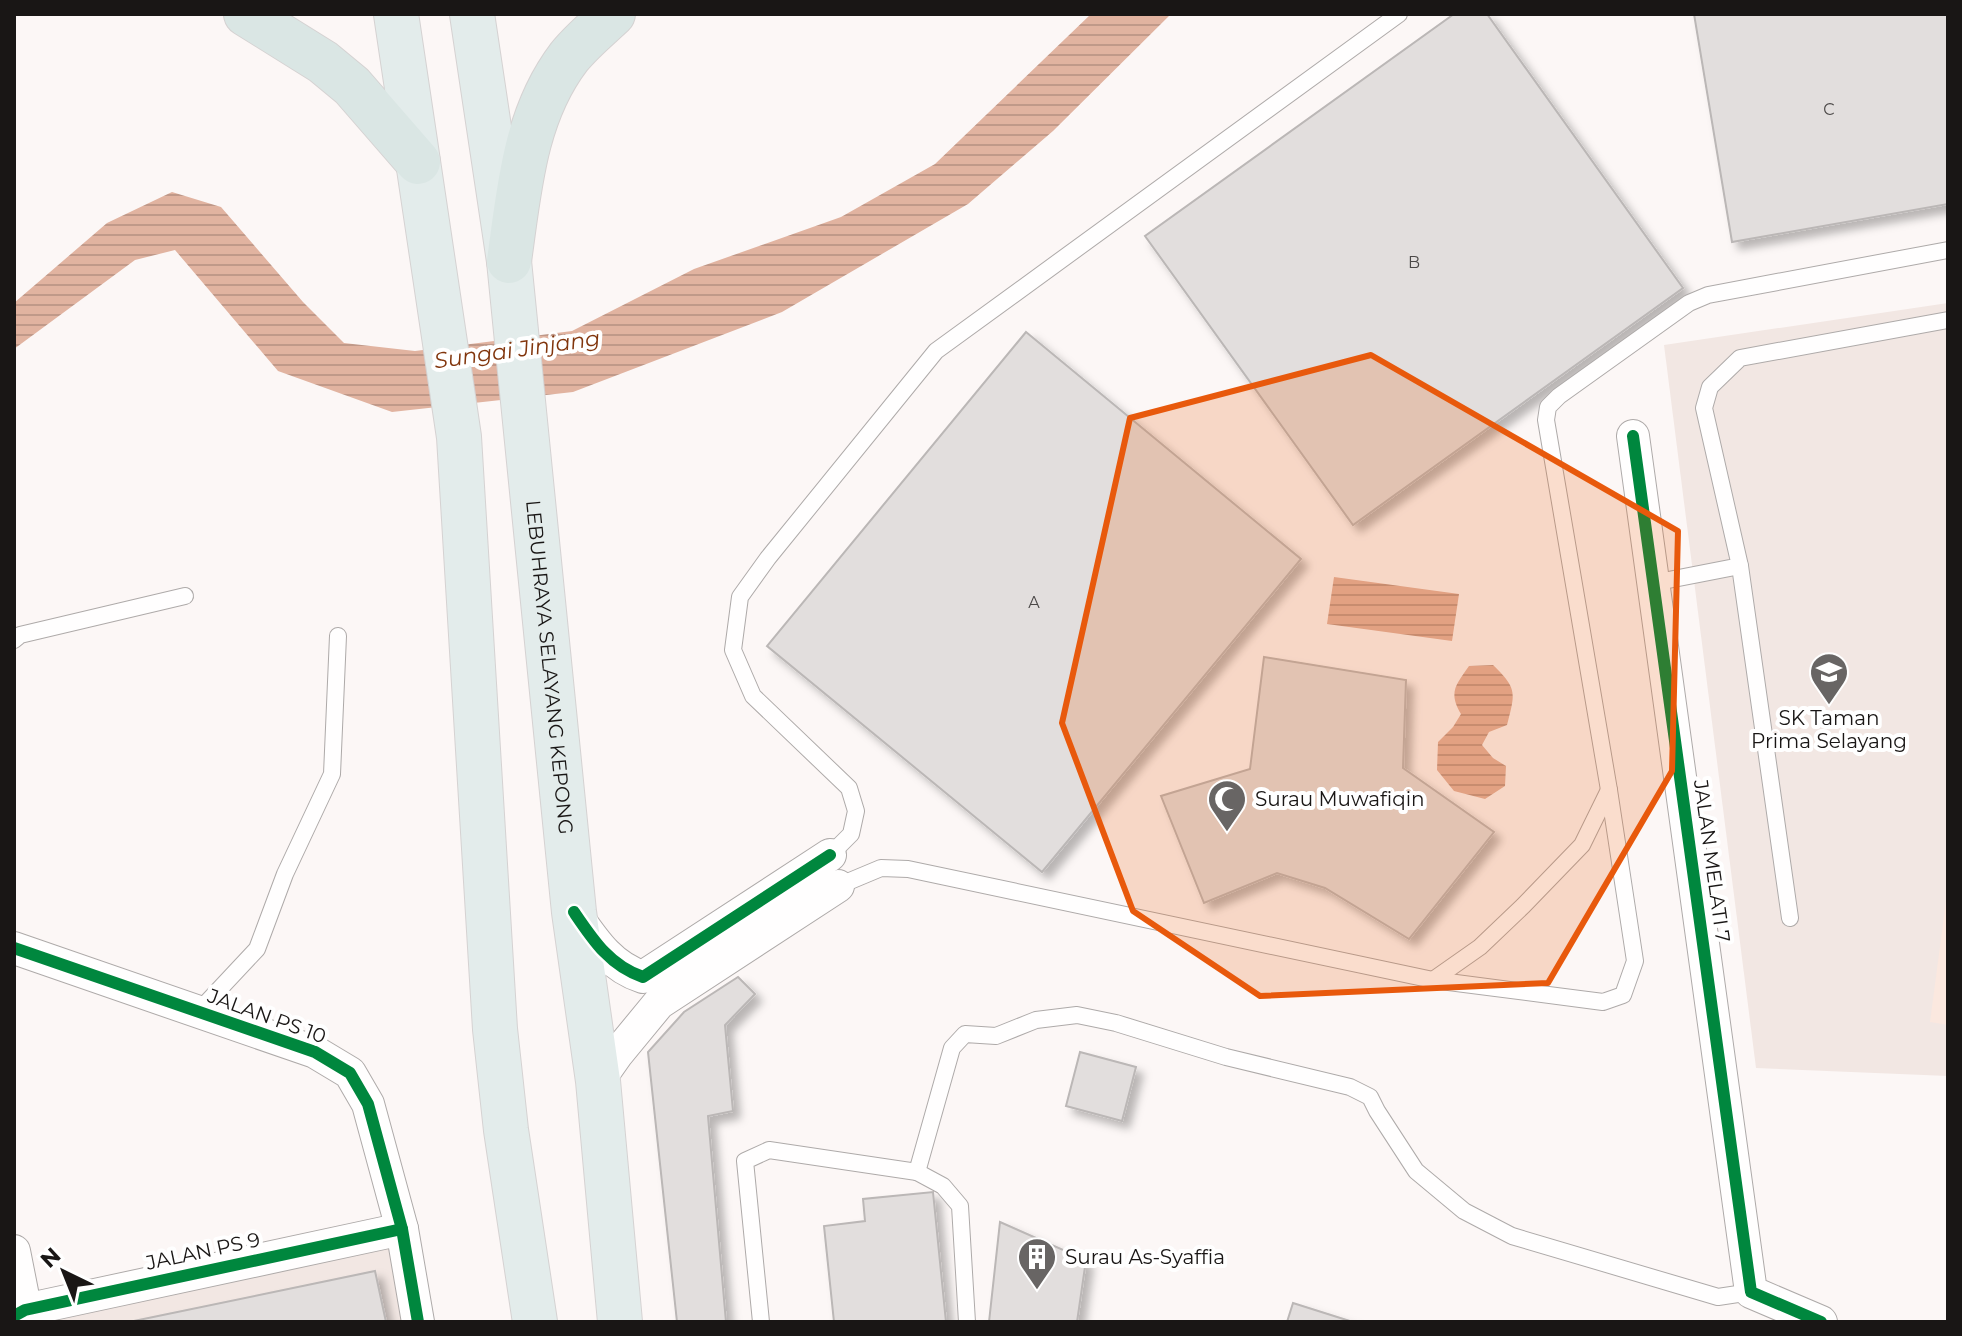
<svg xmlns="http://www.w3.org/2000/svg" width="1962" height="1336" font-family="Montserrat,sans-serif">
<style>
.built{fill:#f2e7e3}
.pitch{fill:#fbe8df}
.water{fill:url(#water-rules)}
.building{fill:#e2dedd;stroke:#bbb7b6;stroke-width:2;filter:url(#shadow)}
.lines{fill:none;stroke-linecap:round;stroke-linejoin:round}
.service-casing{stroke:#aeaaa9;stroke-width:18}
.minor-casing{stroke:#aeaaa9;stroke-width:34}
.primary-casing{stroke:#d5d2d2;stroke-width:46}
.trunk-casing{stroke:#d5d2d2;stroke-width:46}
.service{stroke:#fffefe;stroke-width:16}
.minor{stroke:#fffefe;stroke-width:32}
.primary{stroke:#e3eceb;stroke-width:44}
.trunk{stroke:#dae6e4;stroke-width:44}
.cycleway-casing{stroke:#fff;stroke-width:17}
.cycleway{stroke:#00873e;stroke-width:12}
.marked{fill:#e8590c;fill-opacity:0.2;stroke:#e8590c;stroke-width:6;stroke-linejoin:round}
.labels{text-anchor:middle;stroke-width:8;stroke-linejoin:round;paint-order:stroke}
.number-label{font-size:16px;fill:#4b4847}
.street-label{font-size:20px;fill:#191615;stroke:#fff}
.poi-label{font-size:20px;fill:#191615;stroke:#fff;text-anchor:start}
.water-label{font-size:22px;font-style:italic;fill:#81350c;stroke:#fff}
</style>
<defs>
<pattern id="water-rules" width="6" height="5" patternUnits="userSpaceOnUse" patternTransform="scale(2)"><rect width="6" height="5" fill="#e1b3a0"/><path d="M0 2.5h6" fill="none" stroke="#c09989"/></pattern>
<filter id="shadow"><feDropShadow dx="7" dy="7" stdDeviation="4" flood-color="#0004"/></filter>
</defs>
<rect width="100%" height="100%" fill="#fcf7f6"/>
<g class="built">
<path d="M1948,303v773l-192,-8 -92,-723z"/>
<path d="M392,1243l12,79h-367z"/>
</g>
<path class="pitch" d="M1948,886v139l-18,-3z"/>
<g class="water">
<path d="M1091,14h80l-118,117 -85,73 -186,108 -209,80 -181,20 -114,-41 -103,-121 -40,10 -121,89v-46l93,-80 65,-31 49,15 82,95 41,41 71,8 157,-20 122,-62 147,-52 94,-53z"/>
<path d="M1334,577l125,17 -7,47 -125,-17z"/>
<path d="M1493,665c25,24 22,28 14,60l-18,7 -7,13 11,13 13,8 -1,20 -20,13 -31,-8 -17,-21 1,-28 15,-15 8,-13c-13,-22 -5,-29 8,-48z"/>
</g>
<g class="building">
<path d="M1454,14h33l196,274 -330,237 -208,-289z"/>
<path d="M1694,14h254v190l-216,38z"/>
<path d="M1026,332l275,227 -259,313 -275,-226z"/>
<path d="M1264,657l142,23 -3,88 91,64 -85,107 -84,-51 -48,-15 -73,30 -43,-107 89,-27z"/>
<path d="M738,977l17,17 -30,31 8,86 -25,5 18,206h-49l-29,-270 36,-40z"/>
<path d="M1080,1052l56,15 -14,54 -56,-15z"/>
<path d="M933,1192l13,130h-112l-10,-96 41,-5 -2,-22z"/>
<path d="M1000,1222l86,38 -9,62h-88z"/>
<path d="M375,1271l11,51h-257z"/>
<path d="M1293,1303l60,19h-66z"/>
</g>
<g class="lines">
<defs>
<g id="service">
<path d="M1740,566l50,352"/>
<path d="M1653,583l87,-17 -36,-158 6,-21 30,-29 208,-38"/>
<path d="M14,640l6,-5 165,-39"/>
<path d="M830,855l21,-21 5,-23 -7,-23 -96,-92 -20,-46 7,-53 28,-39 168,-207 463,-337"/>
<path d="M838,886l43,-18 27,1 525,111 170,22 20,-7 12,-34 -26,-171 -63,-370 2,-13 11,-11 130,-93 19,-8 240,-45"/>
<path d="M1433,980l47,-33 43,-41 59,-61 27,-55"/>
<path d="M198,1012l59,-63 28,-75 47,-100 6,-138"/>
<path d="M917,1172l26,14 17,20 7,116"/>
<path d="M761,1322l-16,-161 24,-11 148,22 35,-124 13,-14 31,2 40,-16 41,-5 39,8 110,34 124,30 20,10 7,14 39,60 48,40 48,25 206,61 33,-5"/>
</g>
<g id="minor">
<path d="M1633,436l118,856 70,30"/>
<path d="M576,915c18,26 35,52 67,62l187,-122"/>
<path d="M14,948l301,104 35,21 18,31 34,125 16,93"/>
<path d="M598,1081l19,-27 42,-51 179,-117"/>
<path d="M14,1251l14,71"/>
<path d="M14,1316l11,-6 377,-81"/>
</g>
<g id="primary">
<path d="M396,14l63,423 36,592 11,101 29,192"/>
<path id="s1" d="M472,14l37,247 65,651 24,169 22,241"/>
</g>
<g id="trunk">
<path d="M246,14l77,48 29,24 66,76"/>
<path d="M509,261c10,-70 15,-145 60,-204 13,-16 29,-29 44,-43"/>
</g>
</defs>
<use href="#service" class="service-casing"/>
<use href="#minor" class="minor-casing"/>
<use href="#primary" class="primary-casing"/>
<use href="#trunk" class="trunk-casing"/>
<use href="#service" class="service"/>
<use href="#minor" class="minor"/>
<use href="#primary" class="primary"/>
<use href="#trunk" class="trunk"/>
<defs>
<g id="cycleway">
<path d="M1633,436l118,856 70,30"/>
<path d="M574,912c19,28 36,54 69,65l187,-122"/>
<path d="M14,948l301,104 35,21 18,31 34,125 16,93"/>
<path d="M14,1316l11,-6 377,-81"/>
</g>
</defs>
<use href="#cycleway" class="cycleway-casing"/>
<use href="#cycleway" class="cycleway"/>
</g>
<path class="marked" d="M1371,355l307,176 -6,240 -124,212 -288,13 -127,-85 -71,-188 68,-305z"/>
<defs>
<symbol id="school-pin" viewBox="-11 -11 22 30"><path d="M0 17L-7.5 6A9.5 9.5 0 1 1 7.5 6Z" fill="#686564" stroke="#fff"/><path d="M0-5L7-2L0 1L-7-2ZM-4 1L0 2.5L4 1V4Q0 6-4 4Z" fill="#fff"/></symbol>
<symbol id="mosque-pin" viewBox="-11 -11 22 30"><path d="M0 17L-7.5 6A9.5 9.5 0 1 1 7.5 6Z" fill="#686564" stroke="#fff"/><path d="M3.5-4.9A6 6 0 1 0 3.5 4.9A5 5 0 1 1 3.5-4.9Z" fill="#fff"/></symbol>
<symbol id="building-pin" viewBox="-11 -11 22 30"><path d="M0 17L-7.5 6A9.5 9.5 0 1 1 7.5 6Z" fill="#686564" stroke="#fff"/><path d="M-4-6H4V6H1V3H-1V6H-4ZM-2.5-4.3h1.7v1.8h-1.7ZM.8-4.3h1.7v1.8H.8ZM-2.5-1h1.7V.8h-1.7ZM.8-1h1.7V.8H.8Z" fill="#fff"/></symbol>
</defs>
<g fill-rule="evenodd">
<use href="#school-pin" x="1807" y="650" width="44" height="60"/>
<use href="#mosque-pin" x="1205" y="777" width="44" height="60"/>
<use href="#building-pin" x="1015" y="1235" width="44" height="60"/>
</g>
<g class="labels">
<g class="number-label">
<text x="1829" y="115">C</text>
<text x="1414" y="268">B</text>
<text x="1034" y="608">A</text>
</g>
<g class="street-label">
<text dy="7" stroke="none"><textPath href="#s1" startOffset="658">LEBUHRAYA SELAYANG KEPONG</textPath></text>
<text transform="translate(1712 861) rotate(82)" y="7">JALAN MELATI 7</text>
<text transform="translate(267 1016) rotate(20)" y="7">JALAN PS 10</text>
<text transform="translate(203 1251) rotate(-12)" y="7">JALAN PS 9</text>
</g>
<g class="poi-label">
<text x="1829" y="725" text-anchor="middle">SK Taman<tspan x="1829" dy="23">Prima Selayang</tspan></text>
<text x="1255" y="806">Surau Muwafiqin</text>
<text x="1065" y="1264">Surau As-Syaffia</text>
</g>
<g class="water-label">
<text transform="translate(517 349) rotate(-8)" y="8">Sungai Jinjang</text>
</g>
</g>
<rect width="1962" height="1336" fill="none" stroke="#191615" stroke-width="32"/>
<g transform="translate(64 1272) rotate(317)" stroke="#ffffff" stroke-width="6" paint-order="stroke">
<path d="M0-6L14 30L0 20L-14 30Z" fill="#191615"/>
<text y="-12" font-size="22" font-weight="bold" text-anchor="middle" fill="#191615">N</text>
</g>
</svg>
